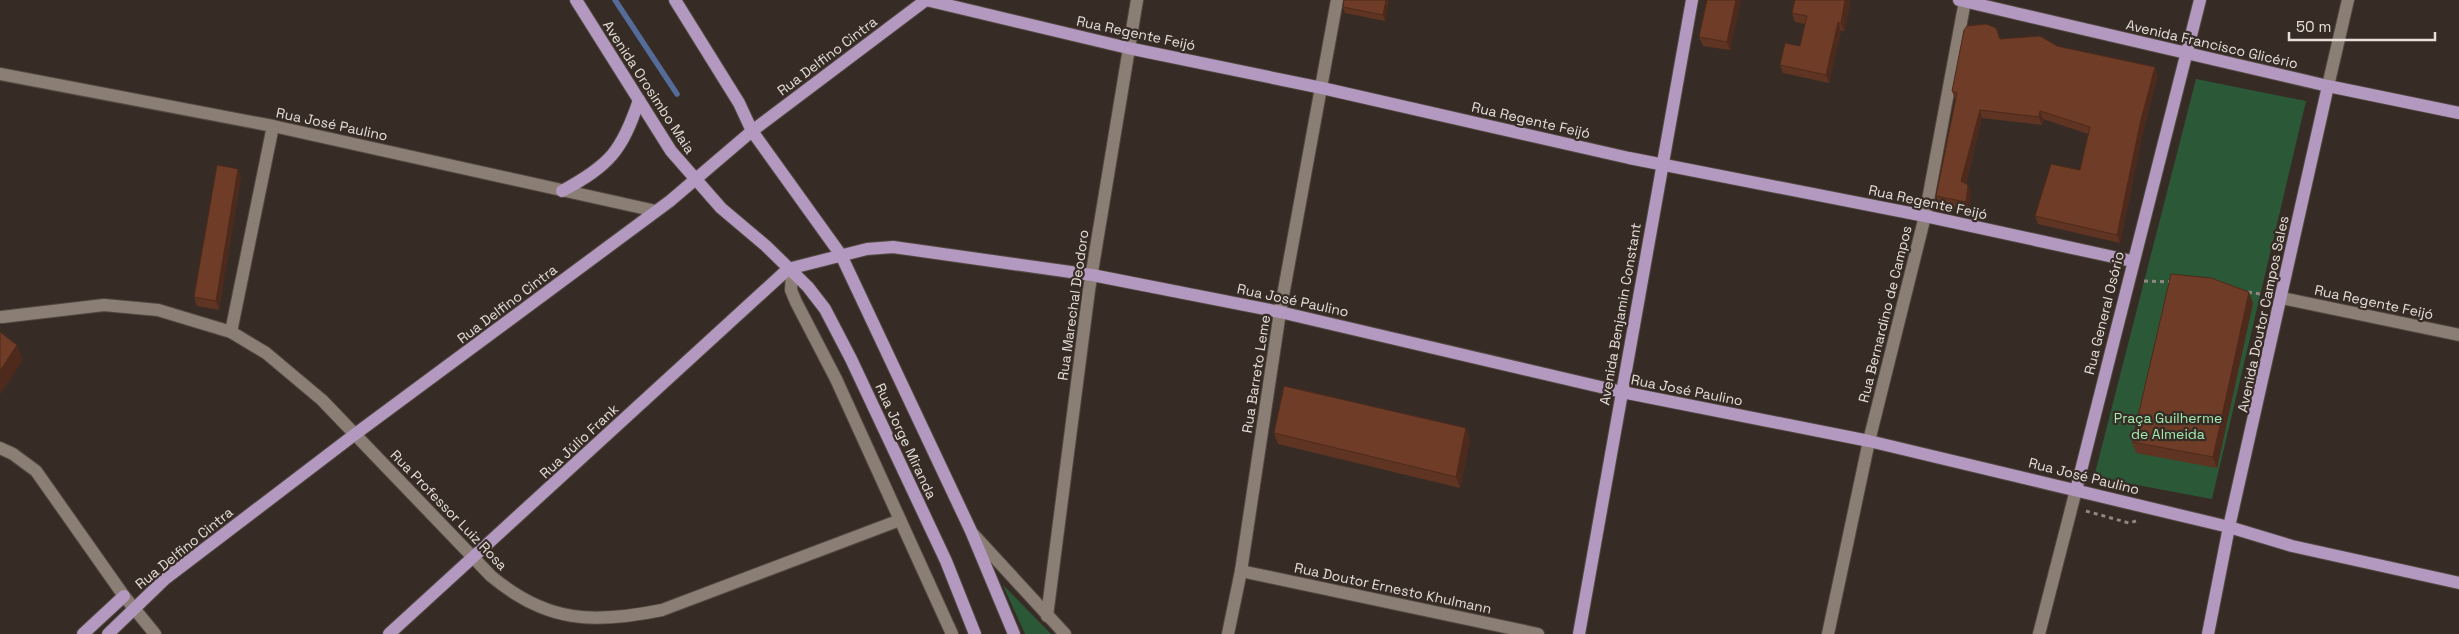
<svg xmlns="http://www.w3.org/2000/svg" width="2459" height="634" font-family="'Space Grotesk',sans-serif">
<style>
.green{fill:#2b5937}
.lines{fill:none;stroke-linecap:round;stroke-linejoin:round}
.stream{stroke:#556c9a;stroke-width:5.5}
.minor-casing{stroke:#524942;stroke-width:14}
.major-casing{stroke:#524942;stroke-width:14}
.path{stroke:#908781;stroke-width:3;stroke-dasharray:4 4;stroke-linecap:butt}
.minor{stroke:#8b7e75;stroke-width:12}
.major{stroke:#b398bf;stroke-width:12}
.wall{fill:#5f3422}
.shaded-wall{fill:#4d2a1b}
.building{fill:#6e3c27;stroke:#4d2a1b}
.labels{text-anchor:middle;stroke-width:4.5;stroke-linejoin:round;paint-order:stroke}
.street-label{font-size:14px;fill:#e5ded9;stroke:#372c25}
.park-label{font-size:14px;fill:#a1eab0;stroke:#372c25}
</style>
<rect width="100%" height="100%" fill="#372c25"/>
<g class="green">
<path d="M2196,79l110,22 -94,398 -118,-22z"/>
<path d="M1003,585l48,49h-26z"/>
</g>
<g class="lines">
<path class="stream" d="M615,0l62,94"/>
<defs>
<g id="minor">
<path d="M0,74l273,52 383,85"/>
<path d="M2328,86l20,-86"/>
<path d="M792,273l-1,17 5,12 40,77 116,255"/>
<path d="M2282,298l177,37"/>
<path d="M2,317l102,-12 54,5 73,22 35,21 56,47 169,176c56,47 103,48 171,34l238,-90"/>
<path d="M231,332l42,-206"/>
<path d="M0,448l13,6 23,17 88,125 31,38"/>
<path d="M973,534l92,100"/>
<path d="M1241,571l297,63"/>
<path d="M1047,616l42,-326 48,-290"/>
<path d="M1228,634l13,-63 39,-259 57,-312"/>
<path d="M1828,634l41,-193 56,-225 40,-215"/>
<path d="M2039,634l37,-144"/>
</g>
<g id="major">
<path d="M576,0l95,151 50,57 45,38 42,41 17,22 26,50 95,202 29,73"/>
<path d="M675,0l64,103 13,28 89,124 130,276 43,103"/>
<path d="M926,0l202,48 194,40 307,70 296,58 207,45"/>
<path d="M1959,0l369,86 131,27"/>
<path d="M562,191c48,-26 60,-40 77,-91"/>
<path d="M2076,490l124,-490"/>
<path d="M83,634l41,-38"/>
<path d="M108,634l57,-55 189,-144 316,-234 82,-70 174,-131"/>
<path d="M389,634l399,-365 79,-20 26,-2 199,28 188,37 342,80 247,49 360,86 63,19 167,37"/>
<path d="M1579,634l113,-634"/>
<path d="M2208,634l21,-107 99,-441"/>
</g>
</defs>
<use href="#minor" class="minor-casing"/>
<use href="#major" class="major-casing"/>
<g class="path">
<path d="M2144,281l28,1"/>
<path d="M2248,292l18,3"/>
<path d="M2086,511l43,12 7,-2"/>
</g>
<use href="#minor" class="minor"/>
<use href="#major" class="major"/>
</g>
<g class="wall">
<path d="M1344,0h45l-4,21 -40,-8 -2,-6z"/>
<path d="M1741,0l-11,50 -27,-4 -4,-9z"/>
<path d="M1795,0h53l2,4 -6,27h-3l-12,52 -46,-10 -3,-8 20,-19 5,-22 -10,-2 -3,-9z"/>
<path d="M2000,39l57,7 101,29 -15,57 -23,111 -82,-19 -3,-8 45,-46 8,-36 -45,-15 -1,6 -60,-7 -16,65 2,2 3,7 -2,18 -30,-6 -3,-8 20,-97h-1l-3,-8z"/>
<path d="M238,169l3,8 -22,133 -22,-4 -3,-9z"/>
<path d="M2253,303l-36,165 -81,-15 -4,-11z"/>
<path d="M1466,428l4,11 -10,49 -182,-44 -4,-11z"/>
</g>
<g class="shaded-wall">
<path d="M1386,0h3l-4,21 -2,-6z"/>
<path d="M1736,0h5l-11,50 -3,-8z"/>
<path d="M1845,0h3l2,4 -6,27 -3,-8z"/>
<path d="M1838,22l3,9 -12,52 -3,-8z"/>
<path d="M2155,67l3,8 -15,57 -23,111 -3,-8 23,-111z"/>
<path d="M1980,110l2,8 -18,71 -3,-8z"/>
<path d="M2040,111l3,8 -1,6 -3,-8z"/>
<path d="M238,169l3,8 -22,133 -3,-9z"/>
<path d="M1968,185l3,7 -2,18 -3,-8z"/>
<path d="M2249,292l4,11 -36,165 -4,-11z"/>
<path d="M17,345l6,15 -23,35v-24z"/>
<path d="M1466,428l4,11 -10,49 -4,-11z"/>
</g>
<g class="building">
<path d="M1344,0h42l-3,15 -40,-8z"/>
<path d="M1707,0h29l-9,42 -28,-5z"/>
<path d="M1795,0h50l-4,23 -3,-1 -12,53 -46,-10 5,-22 15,3 7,-30 -15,-3z"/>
<path d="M1986,24l10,4 4,11 40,-3 17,10 98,21 -15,57 -23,111 -82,-19 16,-52 29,6 10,-43 -50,-16 -1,6 -59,-7 -19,71 7,4 -2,17 -30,-6 21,-103 -5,-2 12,-61 3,-4z"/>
<path d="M217,165l21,4 -22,132 -22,-4z"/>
<path d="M2171,274l40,4 38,14 -36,165 -81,-15z"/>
<path d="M0,332l17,13 -17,26z"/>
<path d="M1284,386l182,42 -10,49 -182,-44z"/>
</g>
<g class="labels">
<g class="street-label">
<text transform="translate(1136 33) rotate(12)" y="5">Rua Regente Feijó</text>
<text transform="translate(2212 44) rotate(13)" y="5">Avenida Francisco Glicério</text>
<text transform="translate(827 56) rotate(-37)" y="5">Rua Delfino Cintra</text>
<text transform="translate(649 87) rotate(57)" y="5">Avenida Orosimbo Maia</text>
<text transform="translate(1531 120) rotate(13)" y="5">Rua Regente Feijó</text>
<text transform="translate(332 124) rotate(12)" y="5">Rua José Paulino</text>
<text transform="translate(1928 202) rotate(12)" y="5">Rua Regente Feijó</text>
<text transform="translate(1293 300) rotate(12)" y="5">Rua José Paulino</text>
<text transform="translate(2374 302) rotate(12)" y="5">Rua Regente Feijó</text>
<text transform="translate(507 304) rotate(-37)" y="5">Rua Delfino Cintra</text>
<text transform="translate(1073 305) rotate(-82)" y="5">Rua Marechal Deodoro</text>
<text transform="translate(2104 313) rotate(-76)" y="5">Rua General Osório</text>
<text transform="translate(1620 314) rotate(-80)" y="5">Avenida Benjamin Constant</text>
<text transform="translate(1885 314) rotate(-76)" y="5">Rua Bernardino de Campos</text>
<text transform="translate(2263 314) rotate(-78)" y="5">Avenida Doutor Campos Sales</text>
<text transform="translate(1256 374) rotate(-81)" y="5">Rua Barreto Leme</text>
<text transform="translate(1687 390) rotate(11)" y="5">Rua José Paulino</text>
<text transform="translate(579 441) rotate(-43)" y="5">Rua Júlio Frank</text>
<text transform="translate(906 441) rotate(65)" y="5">Rua Jorge Miranda</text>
<text transform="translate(2084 476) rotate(14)" y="5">Rua José Paulino</text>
<text transform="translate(449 510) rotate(46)" y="5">Rua Professor Luiz Rosa</text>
<text transform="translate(184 548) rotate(-39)" y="5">Rua Delfino Cintra</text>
<text transform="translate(1393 588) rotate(12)" y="5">Rua Doutor Ernesto Khulmann</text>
</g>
<g class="park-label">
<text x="2168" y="423">Praça Guilherme<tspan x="2168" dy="16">de Almeida</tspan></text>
</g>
</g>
<path d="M2289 32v8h146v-8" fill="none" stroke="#e5ded9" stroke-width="2.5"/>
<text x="2296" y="32" font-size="15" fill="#e5ded9" stroke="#372c25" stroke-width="4" paint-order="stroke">50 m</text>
</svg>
